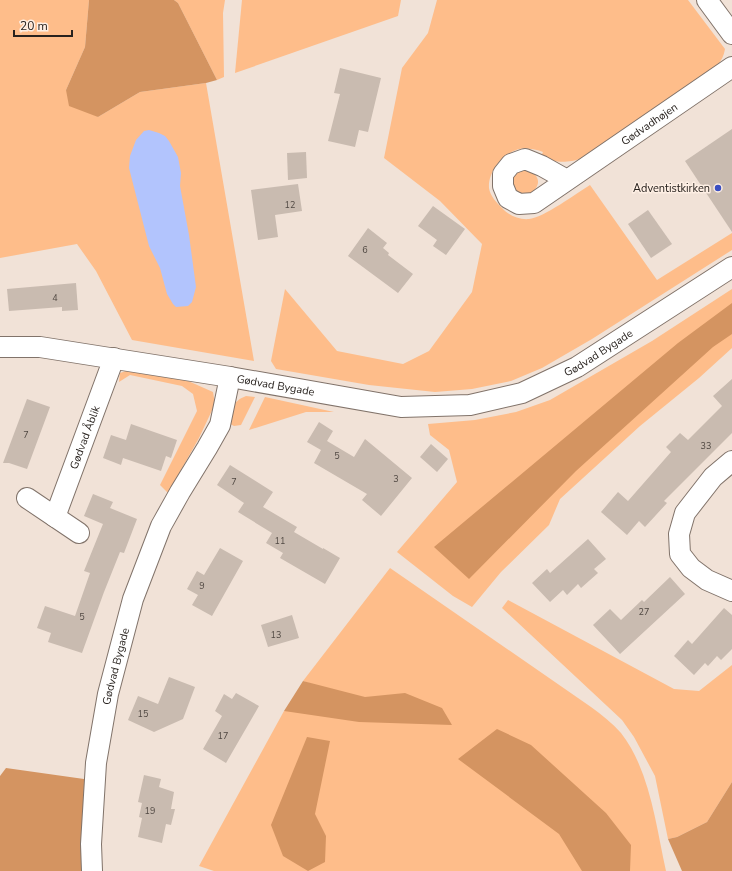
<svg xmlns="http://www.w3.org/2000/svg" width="732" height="871" font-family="'Nunito Sans',sans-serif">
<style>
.green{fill:#febd8a}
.forest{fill:#d49461}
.water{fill:#b2c4fd}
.building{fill:#c9bbb0}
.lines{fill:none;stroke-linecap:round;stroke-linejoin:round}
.street-casing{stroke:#81736a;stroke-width:22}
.street{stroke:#fff;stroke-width:20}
.poi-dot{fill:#3a4ec1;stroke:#feefe4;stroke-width:1.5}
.labels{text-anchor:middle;stroke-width:3;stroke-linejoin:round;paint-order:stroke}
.number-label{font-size:9px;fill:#504842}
.street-label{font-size:11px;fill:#28221e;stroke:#feefe4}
.poi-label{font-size:11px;fill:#28221e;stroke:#feefe4;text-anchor:end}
</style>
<rect width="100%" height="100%" fill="#f1e2d7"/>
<g class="green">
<path d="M0,0h89l-4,47 -19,43 32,27 42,-25 66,-9 48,278 -122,-21 -36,-69 -19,-27 -77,14z"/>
<path d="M174,0h51l-2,13 1,64 -7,3 -39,-77z"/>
<path d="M242,0h159l-3,16 -163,57z"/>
<path d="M437,0h251l37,49c-2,14 -11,19 -22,28l-120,81c-19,6 -25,4 -43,0l3,-6c-8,-3 -19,-5 -27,-2 -14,5 -28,22 -27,38 1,8 8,15 13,20 6,7 17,12 27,11 14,-1 48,-26 61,-34l67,95 75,-47v17l-140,89 -50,29 -31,13 -39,8 -37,3 -66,-7 -93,-16 -5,-8 14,-72 52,62 66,13 26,-13 43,-59 10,-48 -42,-43 -56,-43 18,-90 26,-35z"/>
<path d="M525,169c17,6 17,18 2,27l-13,-5 -2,-13 5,-7z"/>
<path d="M732,289v59l-33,30 -59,48 -80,73 -11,26 -48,47 -29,35 -19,-11 -56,-44 60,-70 -8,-32 -19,-15 -2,-11 47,-4 41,-8 34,-12 102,-59z"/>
<path d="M132,369l54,11 27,12 2,12 -16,34 -31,55 -8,-8 37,-74 -4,-17 -11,-8 -52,-11 -11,7 1,-9z"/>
<path d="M246,396l9,1 -14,28 -7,1 -6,-3c4,-13 3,-21 18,-27z"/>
<path d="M265,397l69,15h-28l-57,18z"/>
<path d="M390,568l201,139c11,8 21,16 30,26 29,37 35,93 45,138h-452l-15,-5 85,-155 86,-7 -67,-23z"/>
<path d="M508,600l166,89 25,2 33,-26v117l-25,40 -30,15 -9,2 -13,-63 -21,-39 -12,-17 -120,-112z"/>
</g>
<g class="forest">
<path d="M89,0h85l4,3 39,77 -11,3 -66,9 -42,25 -29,-11 -3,-16 19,-43z"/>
<path d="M732,303v31l-19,13 -137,124 -107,108 -35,-32 244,-204z"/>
<path d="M303,681l62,16 40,-4 37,15 10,17 -93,-3 -75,-11z"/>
<path d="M497,729l34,16 75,68 25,32 -1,26h-48l-23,-37 -101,-75z"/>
<path d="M307,737l23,4 -15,73 11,22 -1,26 -17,9 -25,-15 -12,-31z"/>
<path d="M6,768l78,11 -1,92h-83v-95z"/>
<path d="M732,782v89h-50l-14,-32 9,-2 30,-15z"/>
</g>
<path class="water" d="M149,130l10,3 6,3 4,5 9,16 3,16 -1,13 9,49 7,52 -4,15 -4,4 -12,1 -3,-3 -6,-10 -7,-26 -11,-22 -20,-78 1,-12 6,-16 8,-9z"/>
<g class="building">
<path d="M340,68l41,10 -13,54 -9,-2 -4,17 -27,-6 12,-47 -6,-1z"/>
<path d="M732,129v103l-47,-71z"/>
<path d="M306,152l1,26 -19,2 -1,-27z"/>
<path d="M298,184l4,27 -27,4 3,22 -20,3 -7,-50z"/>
<path d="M433,206l32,23 -19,26 -13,-9 4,-6 -19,-14z"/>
<path d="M648,210l24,34 -21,14 -23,-34z"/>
<path d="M368,228l19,15 -4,5 6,5 -1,2 25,19 -15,19 -50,-37z"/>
<path d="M76,283l2,27 -16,1v-4l-53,4 -2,-22z"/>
<path d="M732,379v54l-68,68 3,2 -22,24 -6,-6 -12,14 -26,-23 17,-20 10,9 43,-49 -5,-5 14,-14 8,7 34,-34 -9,-10z"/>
<path d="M27,399l23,8 -23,62 -18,-6h-6z"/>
<path d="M319,422l14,9 -6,10 27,16 11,-18 47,39 -31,38 -19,-16 5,-6 -53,-31 7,-13 -14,-8z"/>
<path d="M131,424l46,16 -6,18 -5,-2 -5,15 -38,-13 -2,7 -18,-7 8,-23 15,5z"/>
<path d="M431,444l17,15 -11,13 -17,-15z"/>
<path d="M230,465l43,27 -10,15 34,20 -3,5 29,17v-1l17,10 -15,26 -45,-26 3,-5 -17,-10 6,-10 -34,-21 6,-9 -27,-18z"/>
<path d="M93,494l20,8 -3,6 27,11 -13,34 -4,-1 -16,40 -22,61 -34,-11 3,-9 -14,-5 8,-22 30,10 15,-43 -6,-2 19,-47 -19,-8z"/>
<path d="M588,539l18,20 -12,10 4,4 -17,15 -3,-4 -11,11 -4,-5 -13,12 -18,-19 15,-14 3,4z"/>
<path d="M220,548l23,13 -31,55 -20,-11 6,-10 -11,-6 10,-18 7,4z"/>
<path d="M670,577l15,17 -65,60 -27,-29 17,-16 11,11 21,-20 2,2z"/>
<path d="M724,608l8,7v34l-11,11 -4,-4 -9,10 -3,-3 -11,12 -20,-19 14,-16 4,4z"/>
<path d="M292,615l7,23 -31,9 -7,-22z"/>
<path d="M169,677l26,10 -12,32 -29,13 -26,-12 10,-24 20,8z"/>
<path d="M236,693l23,13 -33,57 -23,-14 19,-33 -7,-5 9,-17 8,5z"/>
<path d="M144,775l17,4 -2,8 15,5 -3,17h4l-4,16 -5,-1 -4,19 -24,-6 4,-19 -3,-1 3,-14 -4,-1z"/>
</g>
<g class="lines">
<defs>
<g id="street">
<path d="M707,0l25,34"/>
<path id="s1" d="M567,180l-25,-14 -17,-7 -14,5 -8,10v12l5,12 11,6 15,-1 198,-136"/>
<path d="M0,347h40l190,30"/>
<path d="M732,461l-19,16 -28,36 -6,21 1,20 11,14 16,12 25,11"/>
<path d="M27,498l52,35"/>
<path id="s2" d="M55,517l59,-159"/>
<path id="s3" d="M92,871l-1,-27 5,-81 12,-69 25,-95 28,-73 19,-34 27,-44 13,-23 10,-48 171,30 69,-2 52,-12 55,-26 155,-100"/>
</g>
</defs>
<use href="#street" class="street-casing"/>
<use href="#street" class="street"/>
</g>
<circle class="poi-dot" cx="718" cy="188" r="4"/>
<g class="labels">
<g class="number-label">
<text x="290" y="208">12</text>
<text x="365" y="253">6</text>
<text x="55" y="301">4</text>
<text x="26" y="438">7</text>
<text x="706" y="449">33</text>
<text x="337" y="459">5</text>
<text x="396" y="482">3</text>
<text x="234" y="485">7</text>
<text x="280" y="544">11</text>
<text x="202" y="589">9</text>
<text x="644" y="615">27</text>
<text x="82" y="620">5</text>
<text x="276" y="638">13</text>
<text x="143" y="717">15</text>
<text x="223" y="739">17</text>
<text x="150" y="814">19</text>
</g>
<g class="street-label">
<text dy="4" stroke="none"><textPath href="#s1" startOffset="267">Gødvadhøjen</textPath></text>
<text dy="4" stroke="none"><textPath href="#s3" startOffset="903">Gødvad Bygade</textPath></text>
<text dy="4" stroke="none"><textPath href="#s3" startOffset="567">Gødvad Bygade</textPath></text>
<text dy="4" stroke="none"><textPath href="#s2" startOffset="85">Gødvad Åblik</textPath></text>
<text dy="4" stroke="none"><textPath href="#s3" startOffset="207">Gødvad Bygade</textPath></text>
</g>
<g class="poi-label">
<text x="710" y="192">Adventistkirken</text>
</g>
</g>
<path d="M14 30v6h58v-6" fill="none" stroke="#28221e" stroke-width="2"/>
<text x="20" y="30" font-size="12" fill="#28221e" stroke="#feefe4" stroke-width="3" paint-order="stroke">20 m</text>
</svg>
